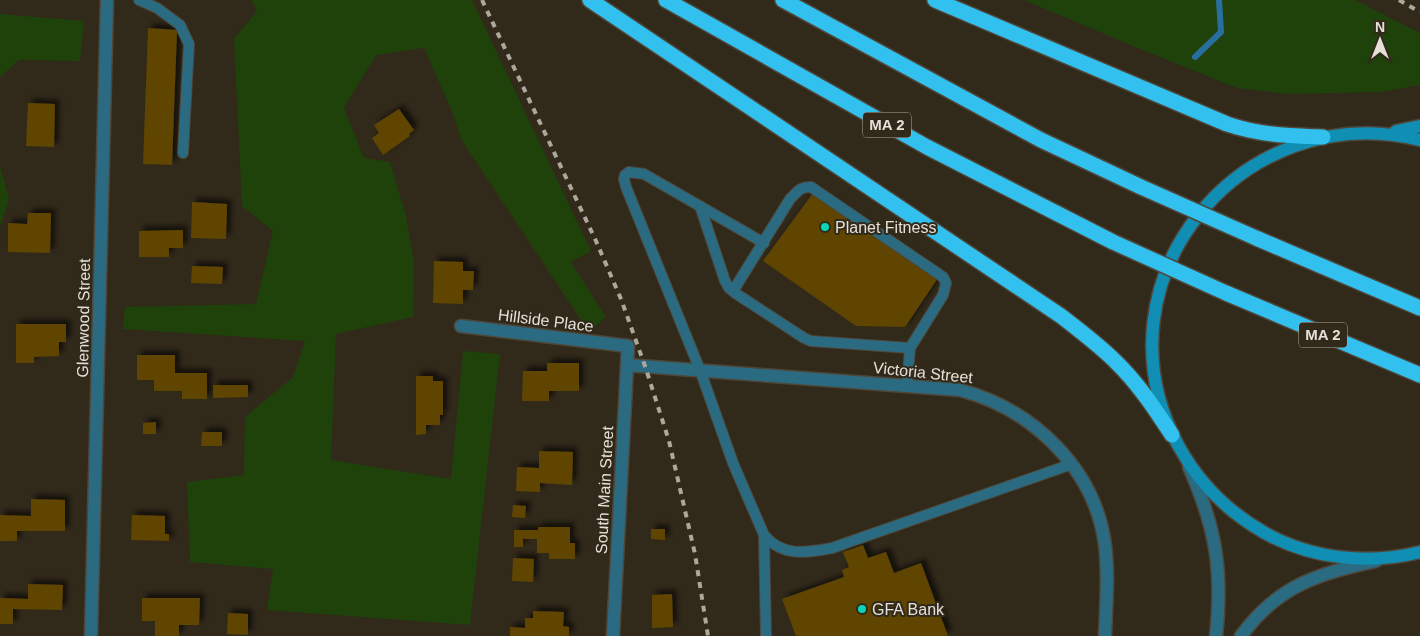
<svg xmlns="http://www.w3.org/2000/svg" width="1420" height="636" font-family="Arial,sans-serif">
<style>
.green{fill:#1f420b}
.lines{fill:none;stroke-linecap:round;stroke-linejoin:round}
.stream{stroke:#286e9f;stroke-width:6}
.building{fill:#5e4500;filter:url(#shadow)}
.service-casing{stroke:#4e4638;stroke-width:12}
.minor-casing{stroke:#4e4638;stroke-width:15}
.tertiary-casing{stroke:#4e4638;stroke-width:15}
.secondary-casing{stroke:#4e4638;stroke-width:15}
.motorway-casing{stroke:#4e4638;stroke-width:18}
.service{stroke:#2b6b82;stroke-width:10}
.minor{stroke:#2b6b82;stroke-width:12}
.tertiary{stroke:#2b6b82;stroke-width:12}
.secondary{stroke:#108eb4;stroke-width:12}
.motorway{stroke:#32c0ee;stroke-width:15}
.rail{stroke:#ada79c;stroke-width:4;stroke-dasharray:6 6;stroke-linecap:butt}
.motorway-bridge-casing{stroke:#4e4638;stroke-width:18;stroke-linecap:butt}
.motorway-bridge{stroke:#32c0ee;stroke-width:15}
.poi-dot{fill:#07d5b6;stroke:#31291a;stroke-width:2}
.labels{text-anchor:middle;stroke-width:4;stroke-linejoin:round;paint-order:stroke}
.shield{fill:#31291a;stroke:#b0aa9f;stroke-width:1}
.shield-label{font-size:15px;font-weight:bold;fill:#e6e1d8}
.poi-label{font-size:16px;fill:#e6e1d8;stroke:#31291a;text-anchor:start}
.street-label{font-size:16px;fill:#e6e1d8;stroke:#31291a}
</style>
<defs>
<filter id="shadow"><feDropShadow dx="4.5" dy="-4.5" stdDeviation="2.5" flood-color="#0009"/></filter>
</defs>
<rect width="100%" height="100%" fill="#31291a"/>
<g class="green">
<path d="M251,0h221l119,251 -20,11 35,55 -17,15 -127,-191 -11,-32 -27,-61 -48,7 -32,53 20,50 26,4 16,54 8,46 -1,55 -77,17 -5,126 120,19 12,-128 37,3 -30,271 -203,-15 6,-41 -83,-7 -3,-80 57,-7 1,-58 48,-40 12,-36 -182,-12 2,-22 131,-3 17,-73 -31,-25 -8,-167 23,-28z"/>
<path d="M1024,0h331l65,33v52l-40,7 -92,2 -51,-6 -97,-39z"/>
<path d="M0,14l84,7 -4,40 -61,-1 -19,17z"/>
<path d="M0,166l9,33 -9,28z"/>
</g>
<g class="lines">
<path class="stream" d="M1195,57l26,-25 -2,-32"/>
</g>
<g class="building">
<path d="M148,28l29,2 -5,135 -29,-1z"/>
<path d="M28,103l27,1 -1,43 -28,-1z"/>
<path d="M399,109l15,21 -5,4 1,2 -27,19 -11,-17 7,-5 -5,-8z"/>
<path d="M813,193l125,85 -33,49 -49,-1 -93,-65z"/>
<path d="M192,202l35,2 -1,35 -35,-1z"/>
<path d="M28,213h23l-1,40 -42,-1v-29l19,1z"/>
<path d="M183,230v18h-14v9h-30v-26z"/>
<path d="M434,261l29,1v9h11l-1,19h-10v14l-30,-1z"/>
<path d="M192,266l31,1 -1,17 -31,-1z"/>
<path d="M16,324h50v18h-7v14l-25,1v6h-18z"/>
<path d="M137,355h38v18h32v26h-25v-8h-28v-11h-17z"/>
<path d="M547,363h32v28h-30v10h-27l1,-30h24z"/>
<path d="M416,376h17v5h10v34h-3v10h-14v9l-10,1z"/>
<path d="M213,385h35v12l-35,1z"/>
<path d="M156,422v12h-13v-11z"/>
<path d="M202,432h20v14h-21z"/>
<path d="M539,451l34,1 -1,33 -32,-2v9l-24,-1 1,-24 22,1z"/>
<path d="M31,499l34,1v31h-48v10h-17v-26l31,1z"/>
<path d="M513,505l13,1 -1,12 -13,-1z"/>
<path d="M132,515l33,1v18h4v7l-38,-1z"/>
<path d="M538,527h32v16h5v16h-26v-6h-12v-14h-14v8h-9v-17h24z"/>
<path d="M651,529h14v11l-14,-1z"/>
<path d="M863,545l5,13 18,-6 8,21 27,-10 27,73h-152l-14,-37 62,-22 -2,-7 7,-3 -6,-15z"/>
<path d="M513,558l21,1 -1,23 -21,-1z"/>
<path d="M28,584l35,1 -1,25 -49,-1v15h-13v-26l28,1z"/>
<path d="M672,594l1,33 -21,1v-33z"/>
<path d="M142,598h58l-1,27h-20v11h-24v-15h-13z"/>
<path d="M533,611l31,1 -1,14 6,1v9h-59v-9l15,1v-10h8z"/>
<path d="M228,613l20,1v21l-21,-1z"/>
</g>
<g class="lines">
<defs>
<g id="service">
<path d="M139,0l18,8 23,17 9,19 -6,109"/>
<path d="M700,206l25,75 4,7 6,5 69,45 7,3 99,7"/>
<path d="M764,243l-120,-69 -15,-2 -4,3 -1,4 2,8 74,183 33,93 31,72c18,22 42,18 68,13l240,-84"/>
<path d="M733,291l57,-92c7,-7 11,-13 21,-12l132,90 3,6 -3,12 -33,53 -3,38"/>
<path d="M764,535l2,101"/>
</g>
<g id="minor">
<path d="M461,326l167,20 -15,290"/>
<path d="M627,365l333,25c72,19 135,78 145,155 4,30 1,61 0,91"/>
<path d="M91,636l16,-636"/>
</g>
<g id="tertiary">
<path d="M1189,467c27,61 34,103 27,169"/>
<path d="M1241,636c37,-51 77,-62 135,-75"/>
</g>
<g id="secondary">
<path d="M1396,131l24,-5"/>
<path d="M1420,140c-179,-44 -330,141 -242,305 20,37 50,67 87,88 47,26 103,32 155,19"/>
</g>
<g id="motorway">
<path d="M590,0l471,316c18,14 38,29 54,45 23,22 40,48 57,74"/>
<path d="M666,0l261,147 186,95"/>
<path d="M783,0l258,140 100,47"/>
<path d="M935,0l292,124c32,11 63,12 96,13"/>
<path d="M1256,238l164,70"/>
<path d="M1226,293l194,82"/>
</g>
</defs>
<use href="#service" class="service-casing"/>
<use href="#minor" class="minor-casing"/>
<use href="#tertiary" class="tertiary-casing"/>
<use href="#secondary" class="secondary-casing"/>
<use href="#motorway" class="motorway-casing"/>
<use href="#service" class="service"/>
<use href="#minor" class="minor"/>
<use href="#tertiary" class="tertiary"/>
<use href="#secondary" class="secondary"/>
<use href="#motorway" class="motorway"/>
<g class="rail">
<path d="M482,0l114,241 25,58 24,67 24,75 9,39 17,74 13,82"/>
<path d="M1399,0l21,12"/>
</g>
<defs>
<g id="motorway-bridge">
<path d="M1141,187l115,51"/>
<path d="M1113,242l113,51"/>
</g>
</defs>
<use href="#motorway-bridge" class="motorway-bridge-casing"/>
<use href="#motorway-bridge" class="motorway-bridge"/>
</g>
<g class="poi-dot">
<circle cx="825" cy="227" r="5"/>
<circle cx="862" cy="609" r="5"/>
</g>
<g class="labels">
<g class="shield">
<rect x="863" y="112.5" width="48" height="25" rx="4"/>
<rect x="1299" y="322.5" width="48" height="25" rx="4"/>
</g>
<g class="shield-label">
<text x="887" y="130">MA 2</text>
<text x="1323" y="340">MA 2</text>
</g>
<g class="poi-label">
<text x="835" y="233">Planet Fitness</text>
<text x="872" y="615">GFA Bank</text>
</g>
<g class="street-label">
<text transform="translate(83 318) rotate(-89)" y="6">Glenwood Street</text>
<text transform="translate(546 320) rotate(7)" y="6">Hillside Place</text>
<text transform="translate(923 372) rotate(6)" y="6">Victoria Street</text>
<text transform="translate(604 490) rotate(-87)" y="6">South Main Street</text>
</g>
</g>
<g transform="translate(1380 40)" stroke="#31291a" stroke-width="4" paint-order="stroke">
<path d="M0-4L9 19L0 12L-9 19Z" fill="#e6e1d8"/>
<text y="-8" font-size="14" font-weight="bold" text-anchor="middle" fill="#e6e1d8">N</text>
</g>
</svg>
